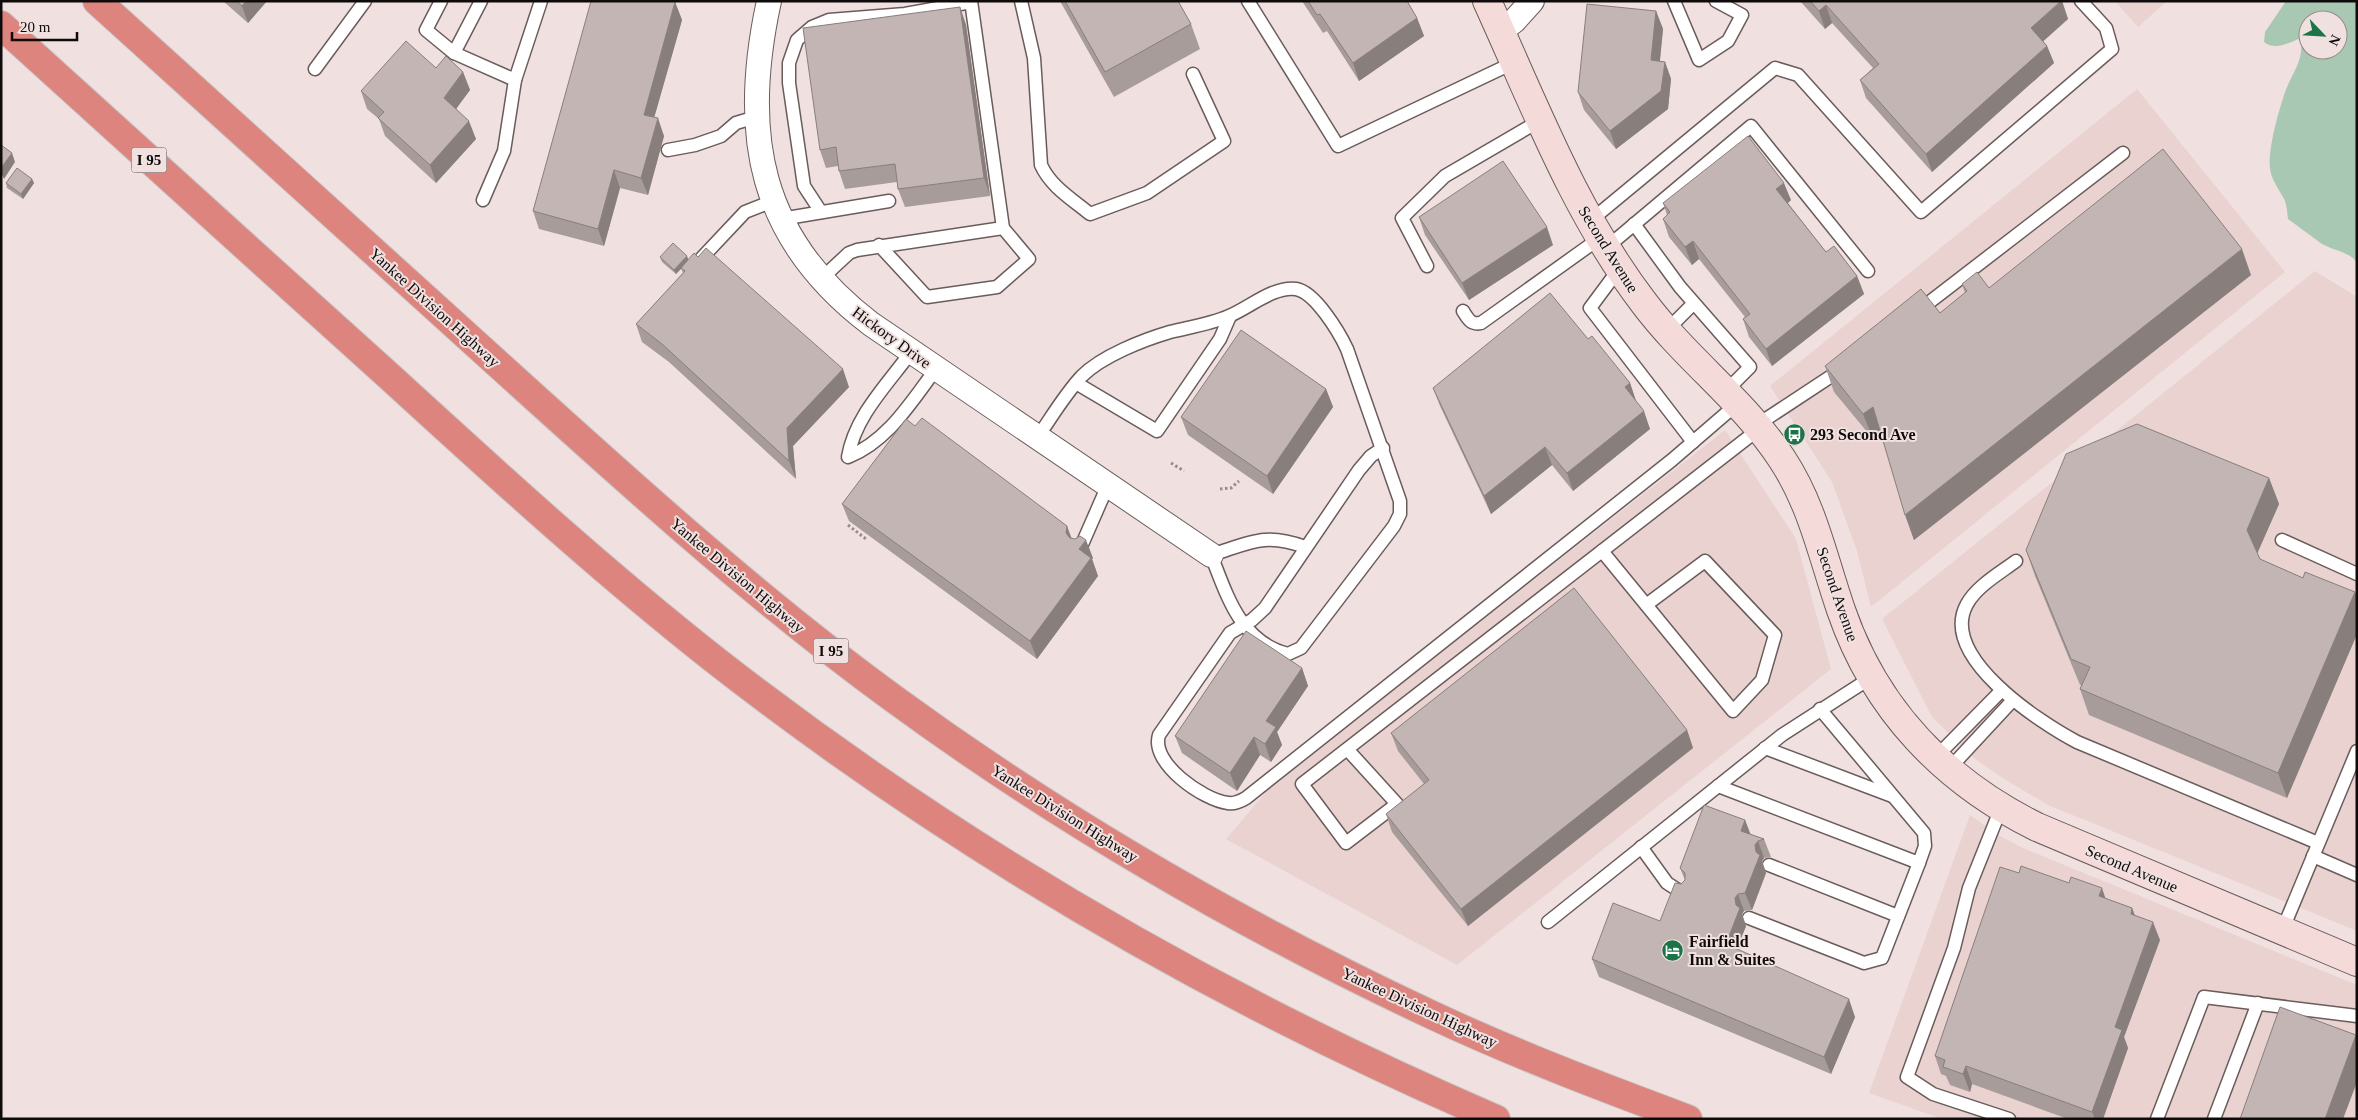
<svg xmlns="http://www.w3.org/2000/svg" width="2358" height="1120" font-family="'Times New Roman',serif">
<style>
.built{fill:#e9d2cf}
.green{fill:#a9c8b3;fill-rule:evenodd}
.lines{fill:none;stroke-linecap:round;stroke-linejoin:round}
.lane-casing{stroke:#695c5b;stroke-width:15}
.street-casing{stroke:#695c5b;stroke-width:26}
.secondary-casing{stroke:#695c5b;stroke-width:30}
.highway-casing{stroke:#c6c4c4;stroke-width:30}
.path{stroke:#968b8a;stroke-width:3;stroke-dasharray:2.5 2.5;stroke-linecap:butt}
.lane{stroke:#fff;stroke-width:12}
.street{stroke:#fff;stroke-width:24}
.secondary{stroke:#f4dad8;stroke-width:28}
.highway{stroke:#dc847d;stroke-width:28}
.wall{fill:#a79c9a}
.shaded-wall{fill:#887f7d}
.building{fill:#c2b5b3;stroke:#887f7d}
.labels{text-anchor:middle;stroke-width:4;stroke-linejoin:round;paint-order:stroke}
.shield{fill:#f0e1e0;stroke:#534b4b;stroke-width:1}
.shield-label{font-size:15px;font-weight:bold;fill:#100b0b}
.street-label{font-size:16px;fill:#100b0b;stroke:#f0e1e0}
.poi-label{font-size:16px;font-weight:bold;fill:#100b0b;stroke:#f0e1e0;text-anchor:start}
</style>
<rect width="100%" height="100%" fill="#f0e1e0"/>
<g class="built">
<path d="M2115,1h52l-29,26z"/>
<path d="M2137,89l148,183 -414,335 -14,-56 -25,-69 -62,-96z"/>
<path d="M2315,271l42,26v634l-309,-126 -47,-28 -27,-19 -42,-41 -50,-98z"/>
<path d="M1725,430l71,109 35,130 -374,296 -231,-126 46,-54z"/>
<path d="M1970,815l30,21 25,13 332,136v134h-415l-73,-26z"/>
</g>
<path class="green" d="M2286,1h71v261c-11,-12 -25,-11 -38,-20 -9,-7 -20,-15 -31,-23 -1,-7 -1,-16 -5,-22 -9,-16 -15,-22 -13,-42 2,-20 8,-41 14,-60 7,-22 20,-32 17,-57 -13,5 -25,13 -37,4l1,-10zM2308,20h30v30h-30z"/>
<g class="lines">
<defs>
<g id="lane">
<path d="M441,1l-15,29 28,23 61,27"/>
<path d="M971,1l32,227"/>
<path d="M1021,1l13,57 7,107c10,22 31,34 49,49l57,-21 77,-52 -31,-67"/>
<path d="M1248,1l90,145 177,-84"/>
<path d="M1674,1l25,59 29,-19 14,-26 -26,-14"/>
<path d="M454,53l27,-52"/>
<path d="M315,69l50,-68"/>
<path d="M668,150l27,-5 26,-9 15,-13 20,-6"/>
<path d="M483,200l21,-49 11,-71 26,-79"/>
<path d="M821,212l-17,-26 -15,-103v-20l8,-23 15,-13 17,-7 76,-6 66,-12"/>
<path d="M781,219l108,-18"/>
<path d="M1590,221l185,-153 23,7 123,137 191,-163 -6,-21 -25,-27"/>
<path d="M1634,224l46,63 70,80 -25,25"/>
<path d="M1606,248l145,-122 117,145"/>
<path d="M697,263l48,-51 28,-11"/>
<path d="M1427,266l-25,-48 43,-42 96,-56"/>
<path d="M1619,269l-29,39 103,134"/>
<path d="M821,279l28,-26 8,-3 146,-22 26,31 -32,28 -70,10 -48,-52"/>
<path d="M1463,311c5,8 8,14 18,12l119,-85"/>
<path d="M1918,311l205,-158"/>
<path d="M1666,331l27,-27"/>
<path d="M911,352c-24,33 -56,64 -63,105 40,-16 63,-55 88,-88"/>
<path d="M1076,383l81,48 63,-92 10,-23"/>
<path d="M1757,425l85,-56"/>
<path d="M1037,438c14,-20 28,-44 45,-62 20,-20 61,-36 88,-44 20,-5 41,-8 59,-16 20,-8 44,-30 67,-27 19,3 43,43 51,60l53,152v13l-6,12 -93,122 -13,6c-48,-12 -61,-59 -77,-99 39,-12 53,-23 94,-8"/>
<path d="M1383,448l-12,8 -12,14 -94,138 -13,12 -22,13 -71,102c-9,28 44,65 69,68 6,1 13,-2 18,-5l426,-338 65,-56"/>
<path d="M2282,540l75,34"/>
<path d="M1080,549l28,-64"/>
<path d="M1602,551l131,160 29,-31 13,-45 -70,-74 -59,44"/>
<path d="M2016,561c-16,12 -39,25 -49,43 -29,52 72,118 110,138l241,101"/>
<path d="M1765,748l127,48"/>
<path d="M1347,749l50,55 -51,39 -44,-59 457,-355"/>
<path d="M1935,758l67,-68"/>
<path d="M1948,770l65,-70"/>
<path d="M1718,786l201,77 6,-17 -1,-13 -104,-124"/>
<path d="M2001,808l-32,80 -15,60 -47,129 26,17 76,25"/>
<path d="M1641,847l26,36 17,11"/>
<path d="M2313,856l44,19"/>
<path d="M1769,865l129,51"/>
<path d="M1749,918l115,45 18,-5 37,-95"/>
<path d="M1548,922l234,-187 90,-58"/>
<path d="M2282,931l75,-180"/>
<path d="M2157,1119l47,-122 153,19"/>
<path d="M2214,1119l44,-116"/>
</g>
<g id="street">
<path d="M769,1c-29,133 -11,237 102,323l340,231"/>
<path d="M1501,31l13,-10 18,-20"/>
</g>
<path id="secondary" d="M1487,1c47,103 88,212 157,302 42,56 100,98 138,156 31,47 41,99 59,151 34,99 103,171 196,217l320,135"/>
<g id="highway">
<path d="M97,1c134,121 268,243 402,364 126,114 253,230 391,331 169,124 352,230 542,319 83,39 170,72 256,104"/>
<path d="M1,25c130,118 259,235 389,352 106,97 212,194 325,283 238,186 504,340 781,459"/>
</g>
</defs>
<use href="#lane" class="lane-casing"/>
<use href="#street" class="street-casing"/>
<use href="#secondary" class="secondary-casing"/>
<use href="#highway" class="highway-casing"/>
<g class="path">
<path d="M1171,463l13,8"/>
<path d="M1220,489l11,-1 8,-7"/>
<path d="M848,525l18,14"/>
</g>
<use href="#lane" class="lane"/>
<use href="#street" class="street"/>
<use href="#secondary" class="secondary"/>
<use href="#highway" class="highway"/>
</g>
<g class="wall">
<path d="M223,1h44l-19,22z"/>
<path d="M1060,1h118l13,23 9,25 -86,48z"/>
<path d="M1302,1h105l10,17 7,18 -65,45 -32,-50 -4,2z"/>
<path d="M1800,1h262l6,18 -25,22 4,5 7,17 -122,109 -66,-74 -6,-18 13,-12 -41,-45 -7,6z"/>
<path d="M675,2l7,18 -28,98 10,18 -16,59 -28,-7 -16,58 -65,-17 -6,-18z"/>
<path d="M960,7l6,18 24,171 -85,11 -7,-18 -1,-7 -52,7 -6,-18 -1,-5 -12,2 -6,-18z"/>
<path d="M1656,11l7,18 -3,32 5,1 6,17 -3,30 -52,40 -32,-39 -6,-18z"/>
<path d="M436,68l27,4 7,18 -14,18 20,31 -40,44 -51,-47 -6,-17 -12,-10 -6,-18z"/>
<path d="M32,179l2,4 -11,16 -16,-11 -1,-5z"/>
<path d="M1791,200l-3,3 38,49 31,24 7,18 -92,72 -23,-29 -6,-18 2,-2 -46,-58 -7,6 -23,-28 -6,-18 4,-4 -4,-12z"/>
<path d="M1419,217l134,28 -84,55 -44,-65z"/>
<path d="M660,257l28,3 161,127 -56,59 3,33 -127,-117 -27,-20 -6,-18 47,-51 -2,-5 -5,6 -14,-12z"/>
<path d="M2251,275l-337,265 -33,-106 -8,5 -39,-47 -9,-26 115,-53 25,-20 -3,-9 27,4z"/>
<path d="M1588,339l42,44 6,18 14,28 -77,62 -21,-26 -61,49 -51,-108 -7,-18z"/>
<path d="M1326,389l7,18 -60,87 -85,-59 -7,-18z"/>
<path d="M2269,478l10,26 -22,50 3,5 43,19 52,14 2,6v36l-70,164 -198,-83 -9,-26 2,-4h-2l-45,-109 -9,-26z"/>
<path d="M842,504l225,22 5,13 21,19 -1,1 6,17 -61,83 -188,-138z"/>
<path d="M1302,668l6,18 -31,46 5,13 -11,17 -11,-7 -23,36 -55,-38 -7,-17z"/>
<path d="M1687,730l6,18 -225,178 -76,-94 -6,-18 38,-30 -26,-33 -7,-18z"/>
<path d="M1745,820l5,14 14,5 7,18 -7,1 -2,3 4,12 -14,37 -8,1 -2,3 4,12 -9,23 118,68 -24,57 -232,-97 -7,-18 68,-38 21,-37 4,-4 -5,-12z"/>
<path d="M2019,873l87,26 26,9 3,8 25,24 -36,97 4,11 -25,71h-35l-96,-35 -2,8 -20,-7 -4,-9 -5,-2 -6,-18z"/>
</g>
<g class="shaded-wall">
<path d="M246,1h21l-19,22 -6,-17z"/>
<path d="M2062,1l6,18 -30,27 -7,-18z"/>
<path d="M675,2l7,18 -32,112 -6,-17z"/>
<path d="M1826,5l6,18 -7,6 -6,-18z"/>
<path d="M960,7l6,18 24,171 -6,-18z"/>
<path d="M1656,11l7,18 -5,49 -7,-18z"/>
<path d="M1417,18l7,18 -65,45 -6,-18z"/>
<path d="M2047,46l7,17 -122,109 -6,-18z"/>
<path d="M1665,62l6,17 -3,30 -52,40 -6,-18z"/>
<path d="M463,72l7,18 -19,26 -7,-18z"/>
<path d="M658,118l6,18 -16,59 -7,-17z"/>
<path d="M469,121l7,18 -40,44 -6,-18z"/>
<path d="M12,153l3,9 -11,17 -3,-7v-4z"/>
<path d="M614,170l6,18 -16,58 -6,-17z"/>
<path d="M32,179l2,4 -11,16 -2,-5z"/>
<path d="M1784,183l7,17 -8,7 -7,-18z"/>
<path d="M1547,227l6,18 -84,55 -7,-17z"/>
<path d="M1693,241l6,18 -7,6 -7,-18z"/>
<path d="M2242,249l9,26 -337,265 -9,-25z"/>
<path d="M687,256l2,5 -13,13 -2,-4z"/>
<path d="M1857,276l7,18 -92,72 -6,-17z"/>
<path d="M843,369l6,18 -56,59 3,33 -7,-18 -2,-33z"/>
<path d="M1630,383l6,18 -11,-14z"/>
<path d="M1326,389l7,18 -60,87 -6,-18z"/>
<path d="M1873,407l9,26 -9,6 -10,-25z"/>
<path d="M1644,411l6,18 -77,62 -6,-18z"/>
<path d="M1545,447l7,18 -61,49 -7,-18z"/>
<path d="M2269,478l10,26 -23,52 -9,-26z"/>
<path d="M1067,526l6,18 -7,-11z"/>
<path d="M1086,540l7,18 -1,1 6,17 -61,83 -7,-18 49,-92z"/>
<path d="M2355,592l2,6v36l-70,164 -9,-25z"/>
<path d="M1302,668l6,18 -31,46 5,13 -11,17 -6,-18 1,-23z"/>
<path d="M1687,730l6,18 -225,178 -7,-17z"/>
<path d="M1254,737l6,18 -23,36 -7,-18z"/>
<path d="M1745,820l7,18 -11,-7z"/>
<path d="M1758,841l6,17 -2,3 4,12 -14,37 -7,-17 11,-41 -1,-7z"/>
<path d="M2102,888l6,18 -9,-10z"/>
<path d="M1738,894l6,17 -2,3 4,12 -14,36 -6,-18 9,-46z"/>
<path d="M2132,908l7,18 -8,-12z"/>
<path d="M2153,922l7,18 -36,97 4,11 -25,71h-8l-3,-7 23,-85z"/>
<path d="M1849,999l6,18 -24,57 -7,-17z"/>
<path d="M2356,1035l1,3v44l-14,37h-18z"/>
<path d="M1966,1066l6,18 -2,8 -7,-18z"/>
</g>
<g class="building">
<path d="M236,1h10l-4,5z"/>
<path d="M591,1h81l3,1 -31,113 14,3 -17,60 -27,-8 -16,59 -65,-18z"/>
<path d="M1065,1h113l13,23 -86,48z"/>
<path d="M1308,1h99l10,17 -64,45 -33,-49 -3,1z"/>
<path d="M1810,1h251l-30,27 16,18 -121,108 -66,-74 19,-16 -53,-59 -7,6z"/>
<path d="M1587,4l69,7 -5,49 14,2 -4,29 -51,40 -32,-39z"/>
<path d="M960,7l24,171 -86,11 -3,-25 -56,7 -3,-24 -16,3 -17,-122z"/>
<path d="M406,41l30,27 10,-12 17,16 -19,26 25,23 -39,44 -52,-47 6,-6 -23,-21z"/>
<path d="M1748,136l36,47 -8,6 50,63 8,-6 23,30 -91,73 -23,-30 7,-5 -57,-73 -8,6 -22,-28 7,-7 -7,-9z"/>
<path d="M1,145l11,8 -11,15z"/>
<path d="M2163,149l79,100 -337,266 -32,-108 -10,7 -38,-48 96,-77 19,24 27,-22 -5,-7 15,-12 12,16z"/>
<path d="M1503,161l44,66 -85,56 -43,-66z"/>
<path d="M17,168l15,11 -11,15 -15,-11z"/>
<path d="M673,243l14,13 -13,14 -14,-13z"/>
<path d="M706,248l137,121 -56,59 2,33 -127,-117 -26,-20 49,-53 -4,-3 13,-15 4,4z"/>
<path d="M1550,293l38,46 4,-3 38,47 -5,4 19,24 -77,62 -22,-26 -61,49 -51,-108z"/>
<path d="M1241,330l85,59 -59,87 -86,-59z"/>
<path d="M922,418l145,108 -1,7 4,5 5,1 5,-3 6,4 -7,9 12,9 -61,83 -188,-137 64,-85 9,7z"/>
<path d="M2137,424l132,54 -22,52 13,29 43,19 2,-6 50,20 -77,181 -198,-84 10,-22 -19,-8 -45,-109 40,-96z"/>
<path d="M1574,588l113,142 -226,179 -75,-95 43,-34 -38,-47z"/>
<path d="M1246,631l56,37 -36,53 10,6 -11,17 -11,-7 -24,36 -55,-37z"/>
<path d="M1704,805l41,15 -4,11 23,8 -6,2 -3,4 1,7 4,3 -15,38 -7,1 -3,4 1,7 4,3 -14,36 123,55 -25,58 -232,-98 21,-56 47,18 15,-38 6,1 4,-4v-7l-5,-5z"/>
<path d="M2021,866l48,17 2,-6 31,11 -3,8 33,12 -1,6 22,8 -38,105 7,3 -30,82 -126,-46 -3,8 -20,-7 2,-7 -10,-4 65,-189 19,6z"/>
<path d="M2280,1007l76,28 -31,84h-85z"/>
</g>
<defs>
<symbol id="bus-disc" viewBox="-11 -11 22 22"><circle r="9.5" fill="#1b7347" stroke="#f0e1e0"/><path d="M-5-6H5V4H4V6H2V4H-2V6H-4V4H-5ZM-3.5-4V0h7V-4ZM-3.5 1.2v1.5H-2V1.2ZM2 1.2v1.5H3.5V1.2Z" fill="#fff"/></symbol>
<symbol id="hotel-disc" viewBox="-11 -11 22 22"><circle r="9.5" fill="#1b7347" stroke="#f0e1e0"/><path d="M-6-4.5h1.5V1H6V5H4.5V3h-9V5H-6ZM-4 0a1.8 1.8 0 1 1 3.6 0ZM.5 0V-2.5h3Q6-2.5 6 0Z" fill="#fff"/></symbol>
</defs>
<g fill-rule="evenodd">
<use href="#bus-disc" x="1782" y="422" width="25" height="25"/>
<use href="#hotel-disc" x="1660" y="938" width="25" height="25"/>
</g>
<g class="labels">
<g class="shield">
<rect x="131.5" y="147.5" width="35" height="25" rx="4"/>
<rect x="813.5" y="638.5" width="35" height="25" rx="4"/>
</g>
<g class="shield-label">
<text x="149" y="165">I 95</text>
<text x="831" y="656">I 95</text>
</g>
<g class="street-label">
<text transform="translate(1609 249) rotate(58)" y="6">Second Avenue</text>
<text transform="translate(435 307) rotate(42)" y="6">Yankee Division Highway</text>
<text transform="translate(892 337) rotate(36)" y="6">Hickory Drive</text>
<text transform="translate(738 575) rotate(40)" y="6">Yankee Division Highway</text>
<text transform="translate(1838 594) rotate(71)" y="6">Second Avenue</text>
<text transform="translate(1065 813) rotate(32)" y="6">Yankee Division Highway</text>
<text transform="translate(2132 868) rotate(23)" y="6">Second Avenue</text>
<text transform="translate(1420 1007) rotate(25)" y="6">Yankee Division Highway</text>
</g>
<g class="poi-label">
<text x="1810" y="440">293 Second Ave</text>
<text x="1689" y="947">Fairfield<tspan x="1689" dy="18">Inn &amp; Suites</tspan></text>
</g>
</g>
<rect width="2358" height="1120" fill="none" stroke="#100b0b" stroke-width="5"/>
<g transform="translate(2323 35) rotate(115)"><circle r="24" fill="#f0e1e0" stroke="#968b8b"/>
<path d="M0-4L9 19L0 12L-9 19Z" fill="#1b7347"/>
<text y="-8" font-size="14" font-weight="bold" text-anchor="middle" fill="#100b0b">N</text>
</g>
<path d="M12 32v8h65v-8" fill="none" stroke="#100b0b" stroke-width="2.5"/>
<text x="20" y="32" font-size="15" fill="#100b0b" stroke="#f0e1e0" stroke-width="4" paint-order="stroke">20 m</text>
</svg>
